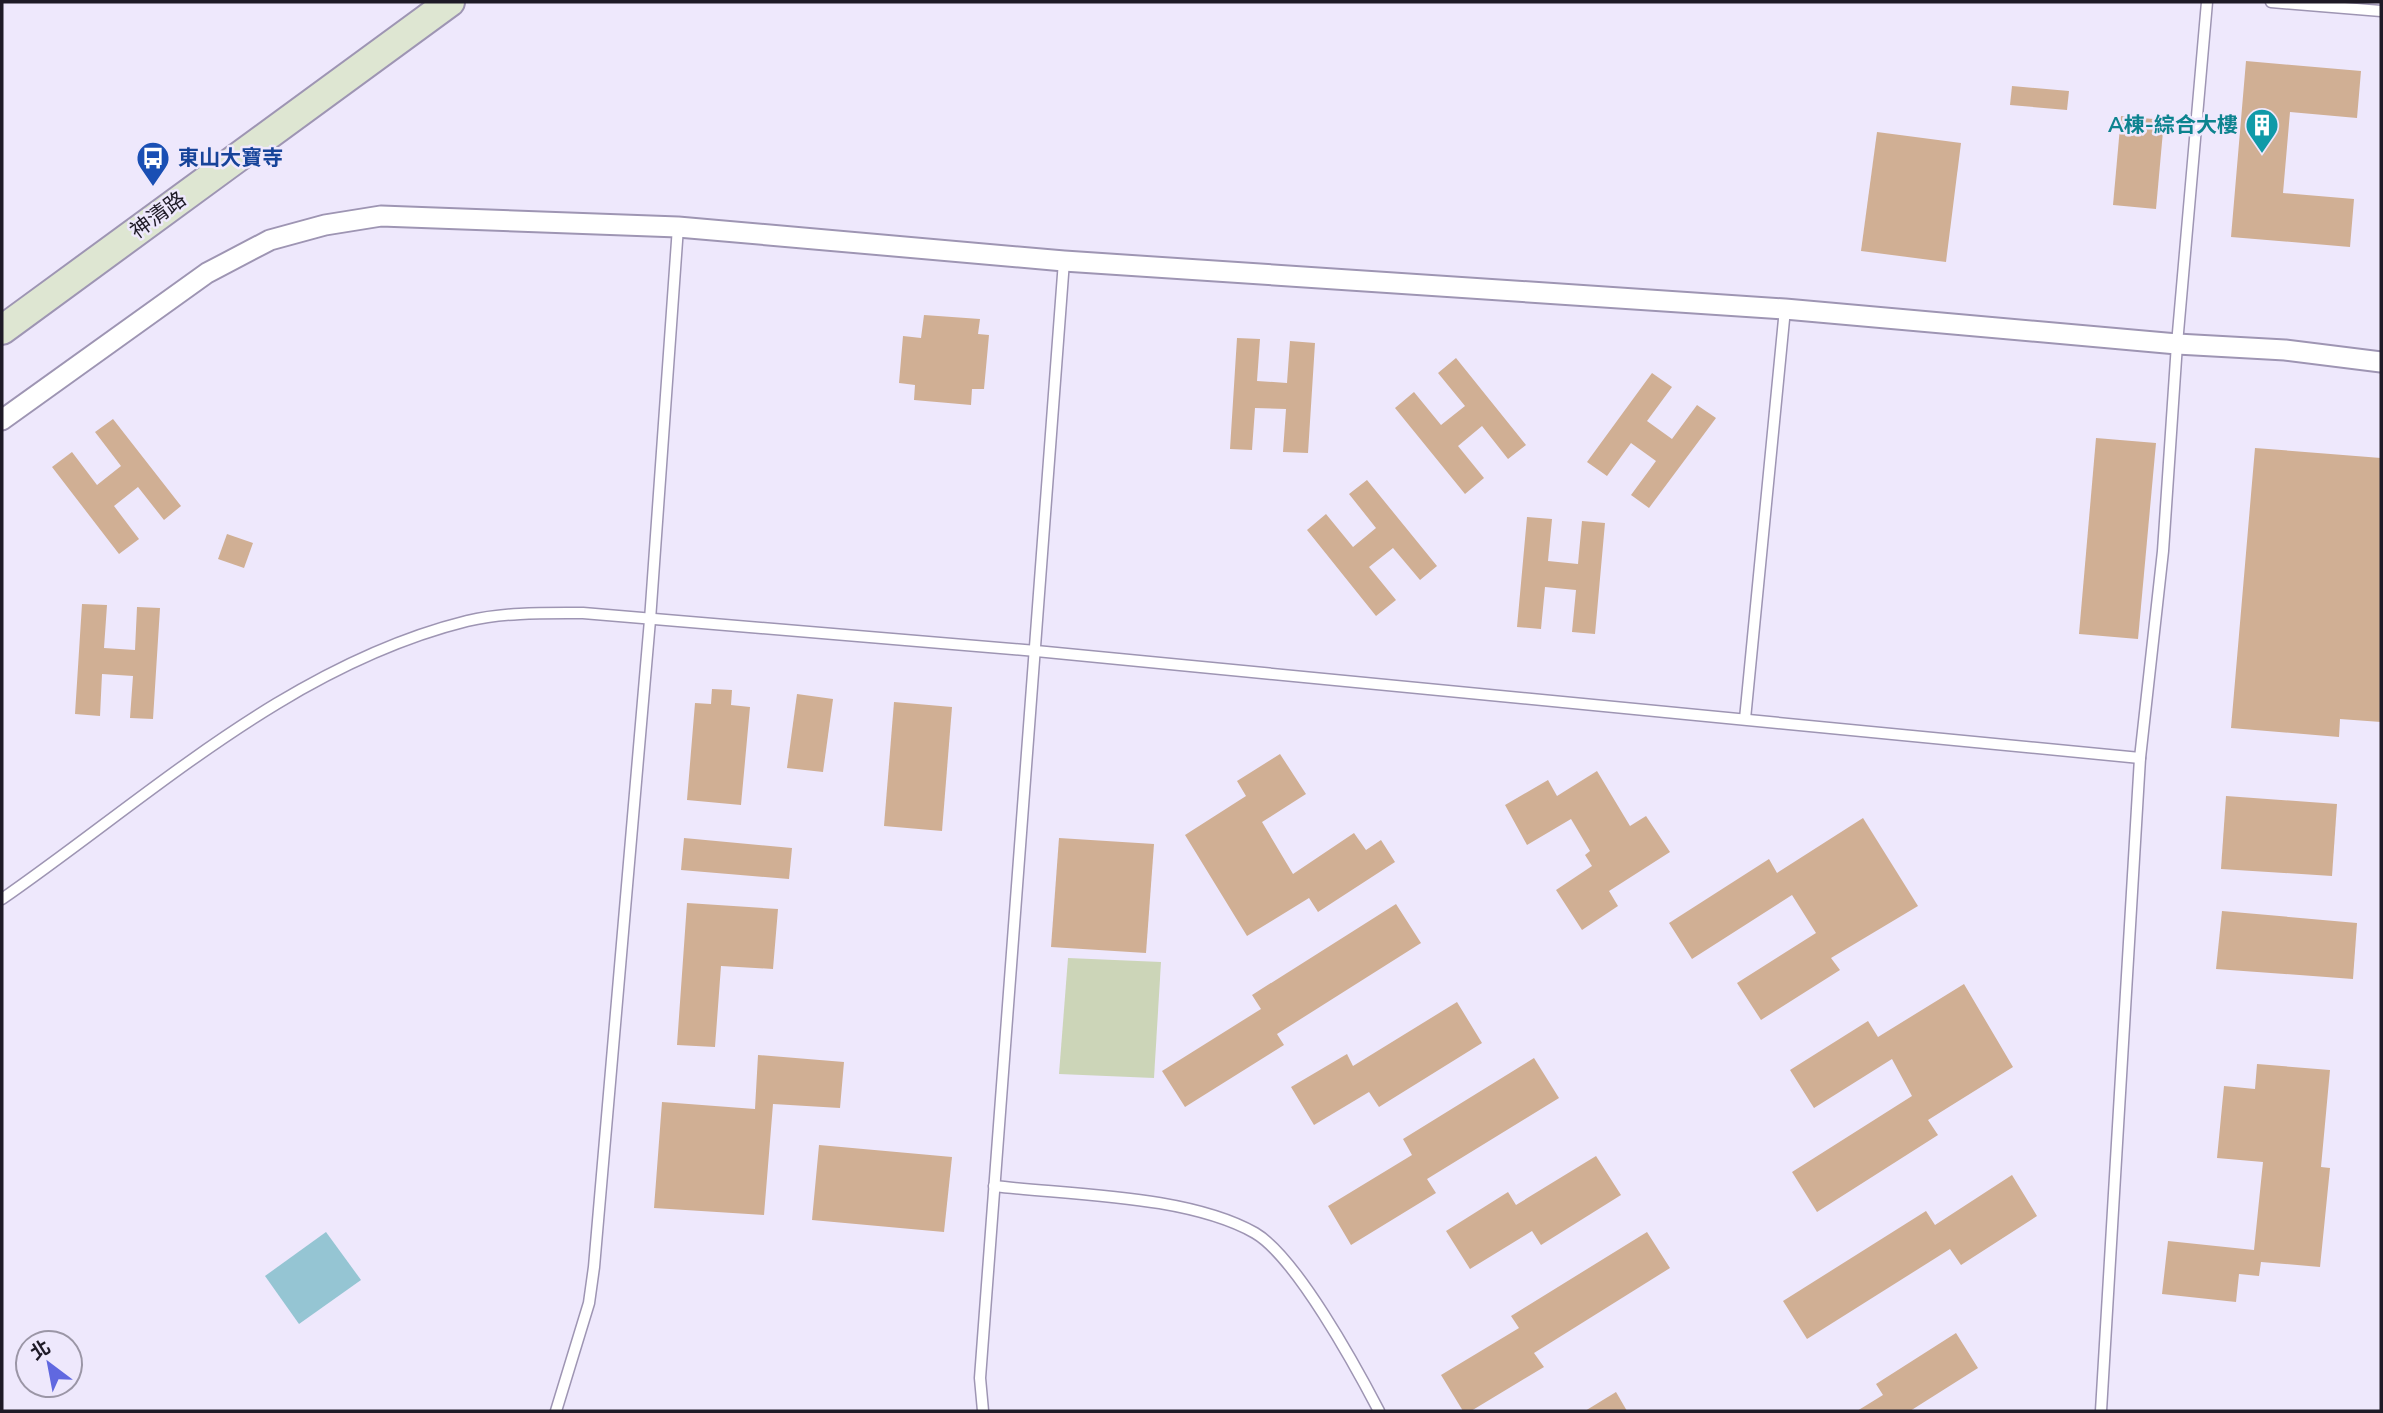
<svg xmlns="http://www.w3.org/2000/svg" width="2383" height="1413" font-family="Mulish,'Noto Sans TC',sans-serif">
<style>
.green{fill:#ccd5b8}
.water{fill:#95c5d3}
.building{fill:#d0af94}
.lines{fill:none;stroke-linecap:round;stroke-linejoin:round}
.lane-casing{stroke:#9e95b3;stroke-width:13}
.street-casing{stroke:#9e95b3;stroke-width:23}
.secondary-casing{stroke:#9e95b3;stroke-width:32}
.lane{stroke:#fff;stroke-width:10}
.street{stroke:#fff;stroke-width:19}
.secondary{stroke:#dee6d2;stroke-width:28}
.labels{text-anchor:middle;stroke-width:5;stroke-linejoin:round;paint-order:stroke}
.culture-label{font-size:21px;font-weight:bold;fill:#0d838f;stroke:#eee8fc;text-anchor:end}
.transit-label{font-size:21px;font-weight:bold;fill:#164399;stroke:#eee8fc;text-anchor:start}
.street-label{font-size:21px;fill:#1e1a26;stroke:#eee8fc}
</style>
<rect width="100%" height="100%" fill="#eee8fc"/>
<path class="green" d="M1068,958l93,4 -7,116 -95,-4z"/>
<path class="water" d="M326,1232l35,48 -62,44 -34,-48z"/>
<g class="building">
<path d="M2246,61l115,10 -4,47 -67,-6 -7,81 71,6 -4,48 -119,-10z"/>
<path d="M2012,86l57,5 -2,19 -57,-5z"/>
<path d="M2121,116l43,4 -8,89 -43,-4z"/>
<path d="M1877,132l84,11 -15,119 -85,-11z"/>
<path d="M924,315l56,4 -2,15 11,1 -5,54h-12l-1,16 -57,-5 1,-15 -16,-2 4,-47 18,2z"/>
<path d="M1237,338l23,1 -3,42 30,2 3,-42 25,2 -7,110 -25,-1 3,-43 -31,-1 -3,42 -22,-1z"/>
<path d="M1456,358l70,87 -18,14 -26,-33 -24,20 26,32 -19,16 -70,-86 19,-16 27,33 24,-19 -27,-33z"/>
<path d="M1652,373l20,14 -25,34 25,18 25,-34 19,13 -67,90 -18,-13 25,-34 -25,-18 -24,33 -20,-14z"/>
<path d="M113,419l68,87 -17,14 -26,-33 -24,19 25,33 -20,15 -67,-87 20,-15 25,33 24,-19 -26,-34z"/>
<path d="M2096,438l60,5 -18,196 -59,-5z"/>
<path d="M2255,448l126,10v264l-41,-3 -1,18 -108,-9z"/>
<path d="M1367,480l70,86 -17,14 -27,-32 -24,19 27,33 -20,16 -69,-86 19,-16 27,33 23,-19 -27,-34z"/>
<path d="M1527,517l25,2 -4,42 30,3 4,-43 23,2 -10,111 -23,-2 4,-42 -31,-3 -4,42 -24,-2z"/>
<path d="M227,534l26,9 -9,25 -26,-9z"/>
<path d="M82,604l25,1 -3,43 31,2 2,-43 23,1 -7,111 -23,-1 3,-42 -31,-2 -2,42 -25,-2z"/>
<path d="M712,689l20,1 -1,15 19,2 -9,98 -54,-5 8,-97 16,1z"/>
<path d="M797,694l36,5 -10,73 -36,-4z"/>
<path d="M894,702l58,5 -10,124 -58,-5z"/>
<path d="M1280,754l26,40 -44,28 31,52 61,-41 12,17 15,-10 14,22 -77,50 -9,-14 -62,38 -62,-101 61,-39 -9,-15z"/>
<path d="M1597,771l33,55 16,-10 24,36 -61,39 9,15 -36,24 -26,-40 36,-24 -7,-11 5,-4 -19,-32 -44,26 -22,-40 43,-25 9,16z"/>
<path d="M2226,796l111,8 -5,72 -111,-7z"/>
<path d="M1863,818l55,88 -87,52 9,12 -79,50 -24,-37 79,-50 -24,-38 -100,64 -23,-36 100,-64 8,14z"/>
<path d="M684,838l108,10 -3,31 -108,-9z"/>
<path d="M1059,838l95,6 -8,109 -95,-6z"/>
<path d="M687,903l91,6 -5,60 -52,-3 -6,81 -38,-2z"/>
<path d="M1396,904l25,39 -144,91 7,11 -99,62 -23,-36 99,-62 -9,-14z"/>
<path d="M2222,911l135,12 -4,56 -137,-10z"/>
<path d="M1964,984l49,83 -85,53 10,15 -121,77 -25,-40 120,-76 -20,-37 -78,49 -24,-38 78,-49 10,16z"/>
<path d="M1457,1002l25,41 -103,64 -10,-15 -55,33 -23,-38 56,-33 6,12z"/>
<path d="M758,1055l86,7 -4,46 -67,-4 -9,111 -110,-7 8,-106 93,7z"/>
<path d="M1534,1058l25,40 -132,81 9,14 -85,52 -23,-39 84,-51 -9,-16z"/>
<path d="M2257,1064l73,6 -9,97 9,1 -10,99 -59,-5 -2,14 -20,-2 -3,28 -74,-8 6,-53 86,9 9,-88 -46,-4 7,-72 31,3z"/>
<path d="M819,1145l133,12 -8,75 -132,-12z"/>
<path d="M1596,1156l25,39 -80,50 -9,-14 -62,38 -24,-38 62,-39 8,13z"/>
<path d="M2012,1175l25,41 -76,49 -11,-16 -143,90 -24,-38 143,-90 9,14z"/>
<path d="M1647,1232l23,36 -136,85 10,14 -73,44h-8l-22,-36 78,-47 -8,-12z"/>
<path d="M1956,1333l22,35 -68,43h-53l26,-16 -7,-11z"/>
<path d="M1616,1392l11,19h-42z"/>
</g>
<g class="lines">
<defs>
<g id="lane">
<path d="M2271,2l110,9"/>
<path d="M1745,719l40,-410"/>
<path d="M2,899c147,-102 287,-234 465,-278 39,-9 77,-8 116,-8l453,38 1104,107"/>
<path d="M994,1186c78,9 194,9 261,47 41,24 101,134 124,178"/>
<path d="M556,1411l33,-108 5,-36 56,-647 28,-393"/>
<path d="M983,1411l-3,-33 84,-1117"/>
<path d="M2101,1411l39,-653 23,-207 14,-207 30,-342"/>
</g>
<path id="street" d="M2,420l205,-147 63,-33 55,-15 56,-9 297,11 386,34 721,48 392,35 108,6 96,12"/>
<path id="secondary" d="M2,330l448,-328"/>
</defs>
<use href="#lane" class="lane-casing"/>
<use href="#street" class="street-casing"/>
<use href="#secondary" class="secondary-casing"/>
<use href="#lane" class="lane"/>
<use href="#street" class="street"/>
<use href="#secondary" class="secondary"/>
</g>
<defs>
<symbol id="building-pin" viewBox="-11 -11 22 30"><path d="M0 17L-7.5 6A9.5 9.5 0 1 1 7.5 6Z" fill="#0f9aa8" stroke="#eee8fc"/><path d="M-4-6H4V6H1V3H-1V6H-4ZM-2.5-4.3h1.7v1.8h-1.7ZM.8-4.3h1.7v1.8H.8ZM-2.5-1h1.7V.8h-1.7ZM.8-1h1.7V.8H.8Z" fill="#fff"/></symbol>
<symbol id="bus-pin" viewBox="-11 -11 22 30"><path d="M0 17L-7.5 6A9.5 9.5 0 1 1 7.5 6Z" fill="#1a4fb4" stroke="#eee8fc"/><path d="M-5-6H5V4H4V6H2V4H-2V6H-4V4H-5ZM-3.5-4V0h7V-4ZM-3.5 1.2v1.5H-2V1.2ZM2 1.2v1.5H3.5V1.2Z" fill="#fff"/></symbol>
</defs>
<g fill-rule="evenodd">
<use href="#building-pin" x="2243" y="106" width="38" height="52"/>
<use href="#bus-pin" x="134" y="139" width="38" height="52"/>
</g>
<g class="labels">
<g class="culture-label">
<text x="2238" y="132">A棟-綜合大樓</text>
</g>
<g class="transit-label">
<text x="178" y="165">東山大寶寺</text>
</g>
<g class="street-label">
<text transform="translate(158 215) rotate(-36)" y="7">神清路</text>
</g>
</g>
<rect width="2383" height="1413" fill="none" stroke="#1e1a26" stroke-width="7"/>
<g transform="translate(49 1364) rotate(328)"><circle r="33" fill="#eee8fc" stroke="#9b96a6" stroke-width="2"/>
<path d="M0-5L12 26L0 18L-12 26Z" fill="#6068e0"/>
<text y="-10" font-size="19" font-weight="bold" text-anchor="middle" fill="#1e1a26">北</text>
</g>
</svg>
